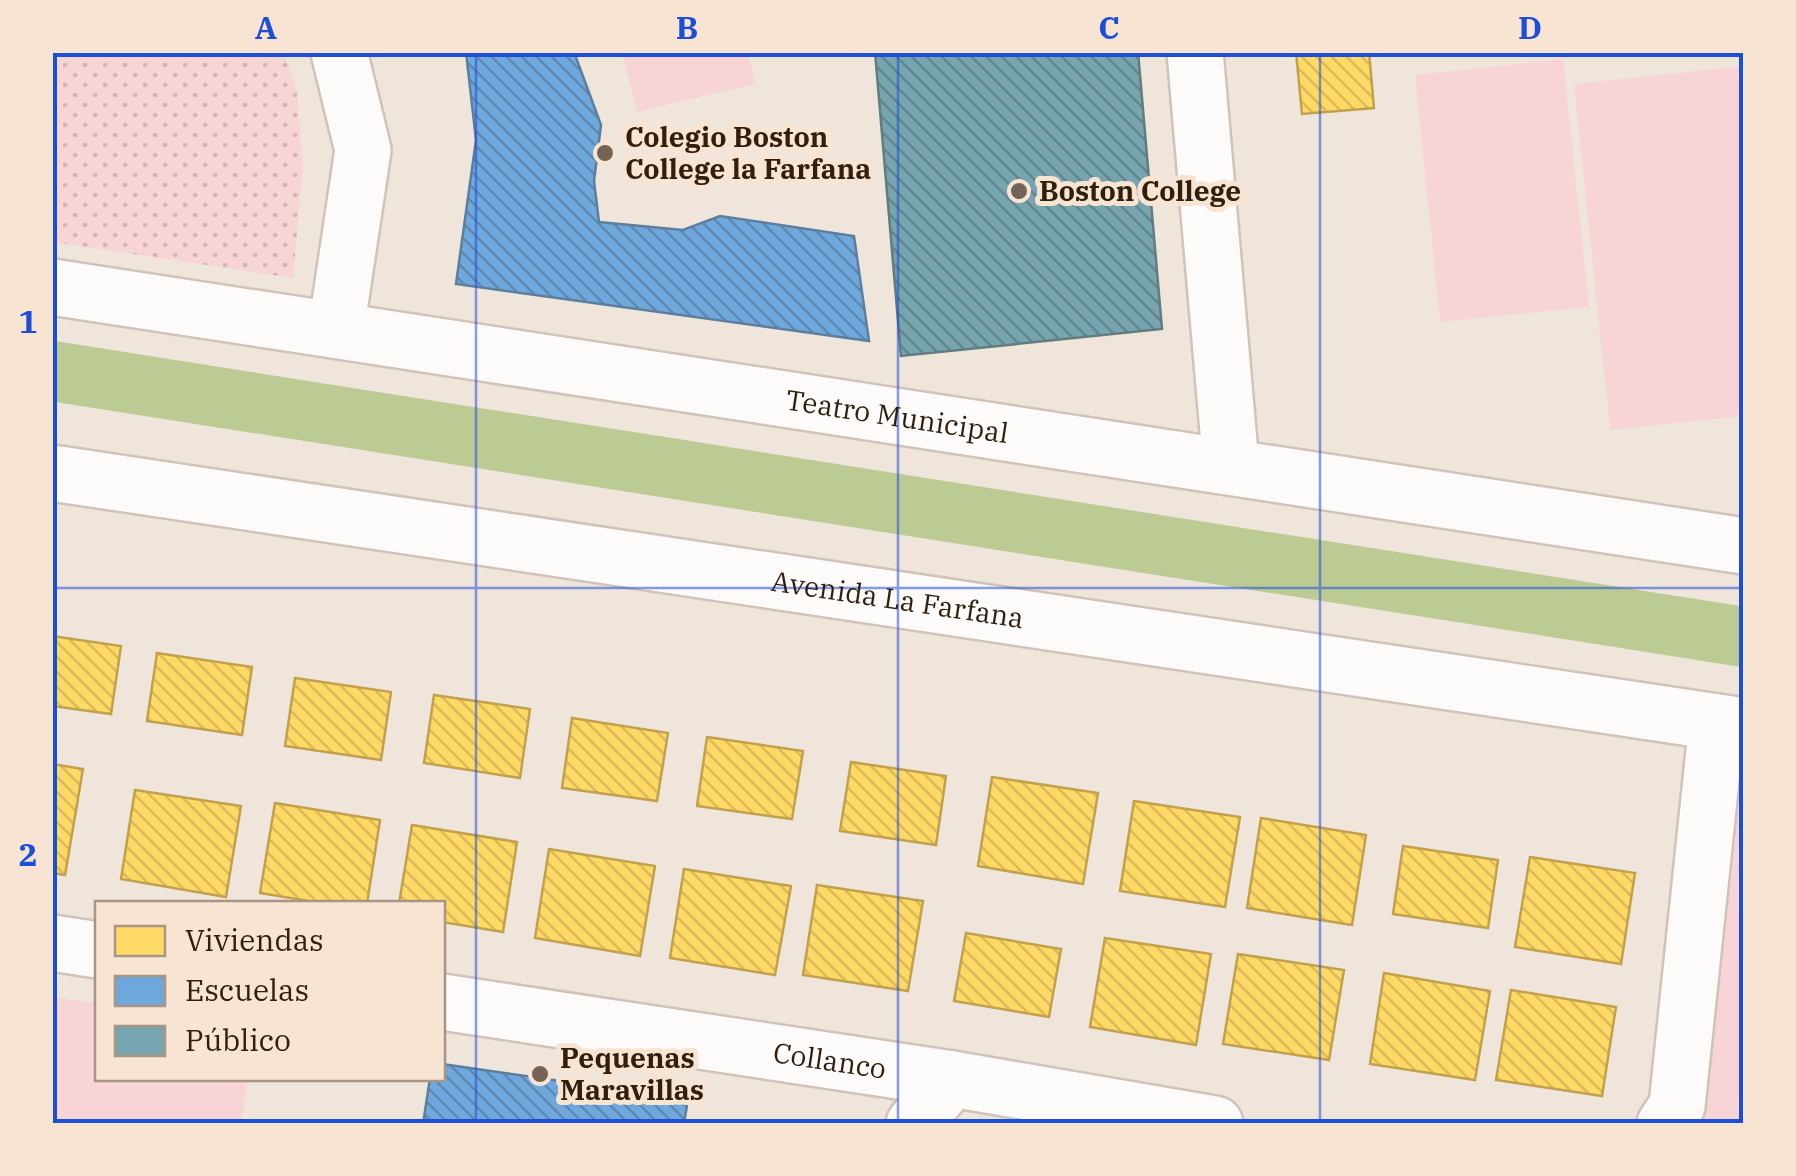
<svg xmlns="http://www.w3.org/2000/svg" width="1796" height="1176" font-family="'IBM Plex Serif',serif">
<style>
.grass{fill:url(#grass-dots)}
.green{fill:#f7d5d7}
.homes{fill:url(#homes-back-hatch);stroke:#c1a14c;stroke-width:2.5}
.schools{fill:url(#schools-back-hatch);stroke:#5c7f9e;stroke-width:2.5}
.public{fill:url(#public-back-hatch);stroke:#617d7f;stroke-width:2.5}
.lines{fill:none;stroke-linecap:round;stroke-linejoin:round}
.canal{stroke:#bcca94;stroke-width:60}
.minor-casing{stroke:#d1c3b7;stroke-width:60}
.minor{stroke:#fdfbfa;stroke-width:55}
.grid{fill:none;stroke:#1d4ed8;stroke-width:2.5;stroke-opacity:0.55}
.poi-dot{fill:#746456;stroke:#f8e4d3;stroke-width:4}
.labels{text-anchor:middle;stroke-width:10;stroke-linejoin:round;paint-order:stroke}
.poi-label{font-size:28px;font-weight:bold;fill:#311f0e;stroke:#f8e4d3;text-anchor:start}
.street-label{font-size:28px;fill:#311f0e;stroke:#f8e4d3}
.neatline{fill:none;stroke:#1d4ed8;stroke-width:4}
.grid-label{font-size:32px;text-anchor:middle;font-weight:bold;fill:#1d4ed8}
</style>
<defs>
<pattern id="grass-dots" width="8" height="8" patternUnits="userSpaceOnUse" patternTransform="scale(2.5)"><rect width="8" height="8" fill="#f7d5d7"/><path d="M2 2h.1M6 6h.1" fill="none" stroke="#d4b6b7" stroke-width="1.8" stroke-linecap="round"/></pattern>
<pattern id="homes-back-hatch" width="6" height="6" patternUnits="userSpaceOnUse" patternTransform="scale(2.5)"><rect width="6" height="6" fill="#ffd966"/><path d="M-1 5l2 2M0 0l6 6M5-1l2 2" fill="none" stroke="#dbba57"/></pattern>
<pattern id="schools-back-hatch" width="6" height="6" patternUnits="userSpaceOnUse" patternTransform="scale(2.5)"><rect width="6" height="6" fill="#6fa8dc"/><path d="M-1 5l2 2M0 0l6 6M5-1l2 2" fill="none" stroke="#5c88b1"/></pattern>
<pattern id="public-back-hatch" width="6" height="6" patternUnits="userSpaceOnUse" patternTransform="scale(2.5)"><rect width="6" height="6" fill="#76a5af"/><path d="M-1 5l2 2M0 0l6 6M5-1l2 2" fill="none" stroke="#61868d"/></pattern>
</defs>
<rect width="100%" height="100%" fill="#f0e5db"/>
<path class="grass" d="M65,53h219l13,37 6,76 -10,112 -240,-36v-178z"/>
<g class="green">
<path d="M622,53h126l7,31 -118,28z"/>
<path d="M1563,59l26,248 -149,15 -25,-247z"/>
<path d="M1743,66v350l-133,14 -36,-346z"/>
<path d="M1743,794v329l-59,1 42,-318z"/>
<path d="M52,997l45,6 1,75 150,1 -7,44h-188z"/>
</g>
<g class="homes">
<path d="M1296,52h73l5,56 -72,6z"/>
<path d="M52,636l69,10 -10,68 -59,-8z"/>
<path d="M157,653l95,14 -10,68 -95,-14z"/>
<path d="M295,678l96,14 -10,68 -96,-14z"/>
<path d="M434,695l96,14 -10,69 -96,-15z"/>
<path d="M572,718l96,15 -11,68 -95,-13z"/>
<path d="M707,737l96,14 -11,68 -95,-13z"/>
<path d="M851,762l95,14 -10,69 -96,-14z"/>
<path d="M52,764l31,5 -18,106 -13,-2z"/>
<path d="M992,777l106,16 -15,91 -105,-18z"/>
<path d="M135,790l106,16 -15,91 -105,-18z"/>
<path d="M1134,801l106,16 -15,90 -105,-16z"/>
<path d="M275,803l105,17 -13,84h-40l-67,-11z"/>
<path d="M1261,818l105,17 -14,90 -105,-17z"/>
<path d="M412,825l105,17 -14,90 -61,-10v-18h-43z"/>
<path d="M1403,846l95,14 -10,68 -95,-14z"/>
<path d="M549,849l106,17 -15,90 -105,-18z"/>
<path d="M1530,857l105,16 -14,91 -106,-17z"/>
<path d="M684,869l107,17 -16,89 -105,-17z"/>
<path d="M817,885l106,16 -15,90 -105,-16z"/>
<path d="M966,933l95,16 -12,68 -95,-16z"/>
<path d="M1105,938l106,16 -15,91 -106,-18z"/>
<path d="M1238,954l106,16 -15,90 -106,-16z"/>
<path d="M1384,973l106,18 -15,89 -105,-16z"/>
<path d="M1511,990l105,17 -14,89 -106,-16z"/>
</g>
<g class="schools">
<path d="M466,52h108l27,73 -7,56 5,41 84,8 37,-14 134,20 15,105 -413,-57 20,-144z"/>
<path d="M442,1064l246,35 -4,25h-261l7,-46h12z"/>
</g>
<path class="public" d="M875,52h263l24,277 -261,27z"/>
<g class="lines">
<path class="canal" d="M52,371l1692,266"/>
<defs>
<g id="minor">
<path d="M1195,52l36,414"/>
<path id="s1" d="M52,287l1692,259"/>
<path d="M336,330l27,-180 -24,-98"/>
<path id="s2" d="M52,473l1692,253"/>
<path d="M52,943l46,7"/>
<path id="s3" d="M442,1002l510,77 263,45"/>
<path d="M914,1124l38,-45"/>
<path d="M1665,1124l12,-18 40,-384"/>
</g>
</defs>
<use href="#minor" class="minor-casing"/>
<use href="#minor" class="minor"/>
</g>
<path class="grid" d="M476,52v1072M898,52v1072M1320,52v1072M52,588h1692"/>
<g class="poi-dot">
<circle cx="605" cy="153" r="10"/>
<circle cx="1019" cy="191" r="10"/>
<circle cx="540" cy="1074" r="10"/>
</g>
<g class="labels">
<g class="poi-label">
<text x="625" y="147">Colegio Boston<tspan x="625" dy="32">College la Farfana</tspan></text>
<text x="1039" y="201">Boston College</text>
<text x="560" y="1068">Pequenas<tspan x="560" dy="32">Maravillas</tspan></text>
</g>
<g class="street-label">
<text dy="10" stroke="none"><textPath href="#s1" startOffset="855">Teatro Municipal</textPath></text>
<text dy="10" stroke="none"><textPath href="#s2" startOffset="855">Avenida La Farfana</textPath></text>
<text dy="10" stroke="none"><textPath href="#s3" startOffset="392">Collanco</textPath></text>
</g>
</g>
<rect width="1796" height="1176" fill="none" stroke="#f8e4d3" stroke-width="110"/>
<rect x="95" y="901" width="350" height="180" fill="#f8e4d3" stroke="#a89584" stroke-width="2.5"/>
<rect x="115" y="926" width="50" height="30" fill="#ffd966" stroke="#a89584" stroke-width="2.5"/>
<text x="185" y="951" font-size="30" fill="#311f0e">Viviendas</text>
<rect x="115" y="976" width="50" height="30" fill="#6fa8dc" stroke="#a89584" stroke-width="2.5"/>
<text x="185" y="1001" font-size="30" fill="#311f0e">Escuelas</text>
<rect x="115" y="1026" width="50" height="30" fill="#76a5af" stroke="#a89584" stroke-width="2.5"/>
<text x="185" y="1051" font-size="30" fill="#311f0e">Público</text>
<rect x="55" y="55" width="1686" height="1066" class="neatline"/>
<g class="grid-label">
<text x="266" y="39">A</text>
<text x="687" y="39">B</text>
<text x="1109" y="39">C</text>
<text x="1530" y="39">D</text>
<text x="28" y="333">1</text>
<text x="28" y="866">2</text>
</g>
</svg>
